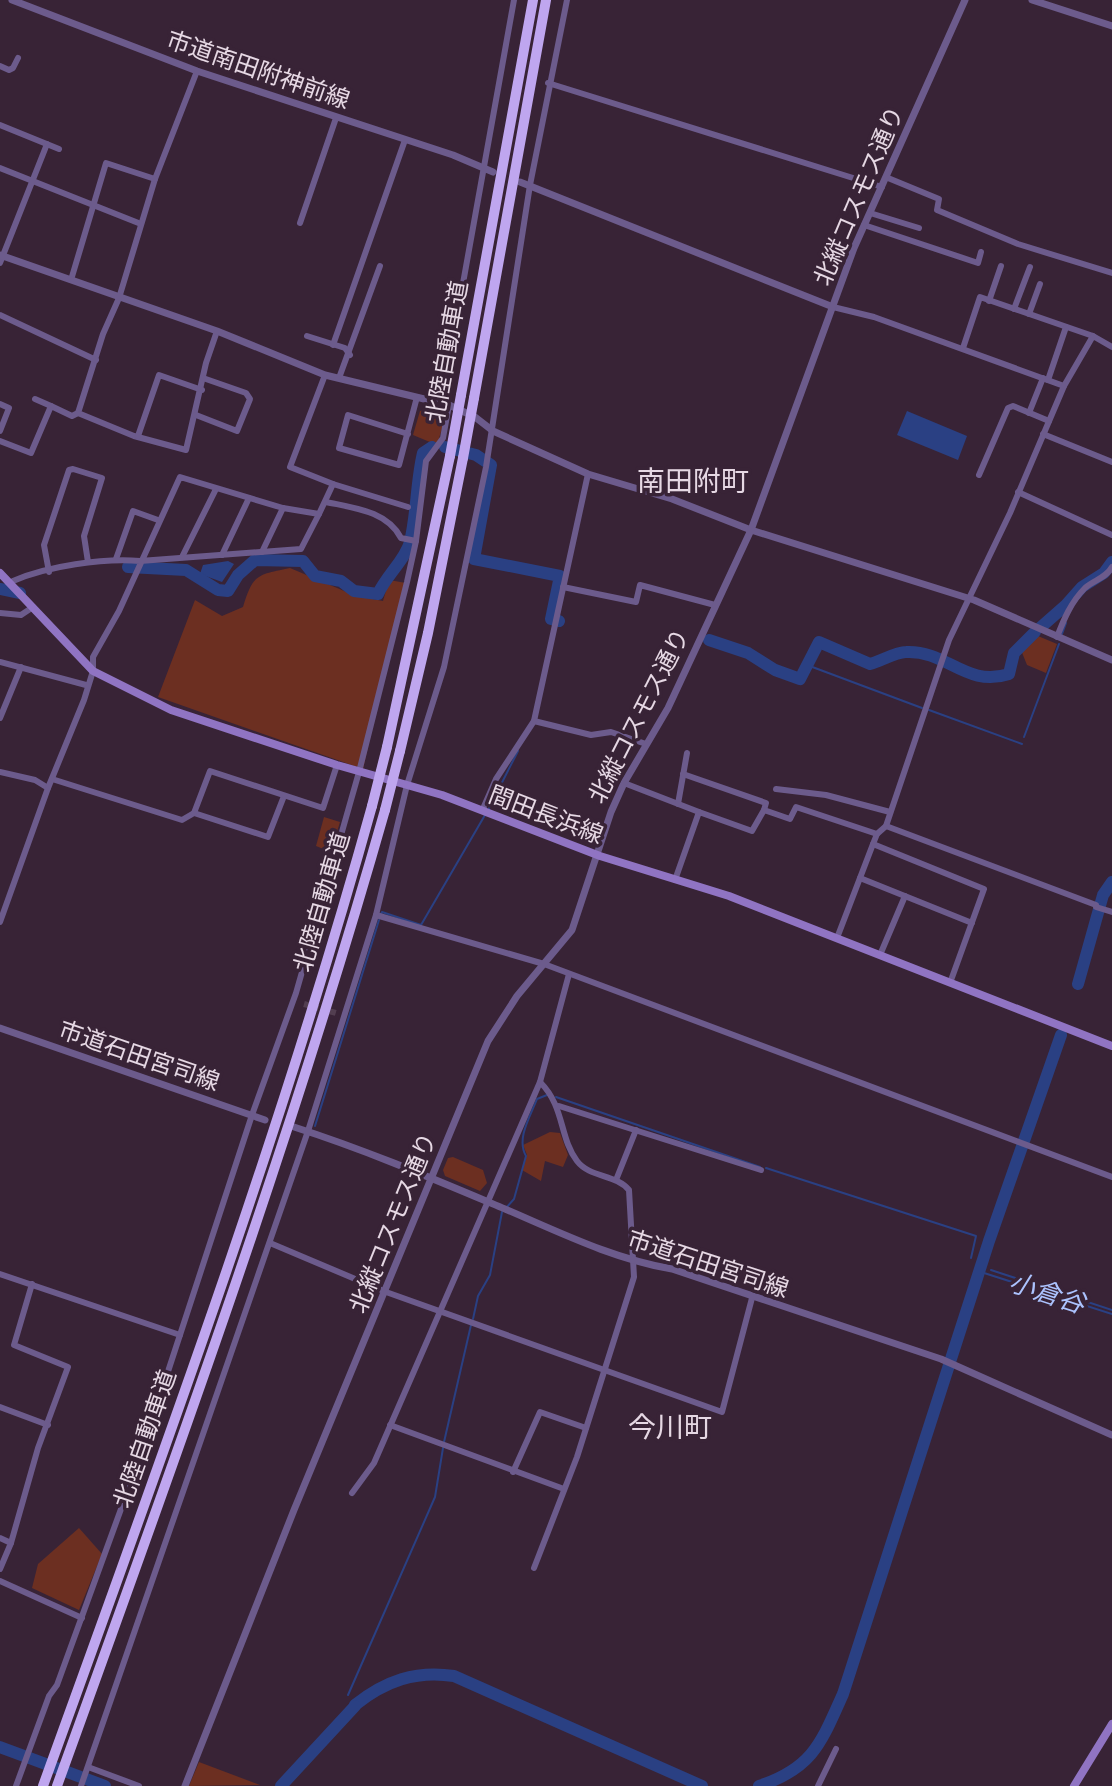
<svg xmlns="http://www.w3.org/2000/svg" width="1112" height="1786" font-family="Manrope,'Noto Sans JP',sans-serif">
<style>
.green{fill:#6c2f21}
.water{fill:#2a4083}
.lines{fill:none;stroke-linecap:round;stroke-linejoin:round}
.stream{stroke:#2a4083;stroke-width:2}
.river{stroke:#2a4083;stroke-width:12}
.minor-tunnel{stroke:#523e50;stroke-width:6;stroke-dasharray:6 3;stroke-linecap:butt}
.minor{stroke:#6c5b8c;stroke-width:6}
.tertiary{stroke:#6c5b8c;stroke-width:7}
.secondary{stroke:#9074c3;stroke-width:8}
.motorway{stroke:#bfa6ef;stroke-width:10}
.motorway-bridge{stroke:#bfa6ef;stroke-width:10}
.labels{text-anchor:middle;stroke-width:7;stroke-linejoin:round;paint-order:stroke}
.street-label{font-size:24px;fill:#e6d8e4;stroke:#382336}
.water-label{font-size:26px;font-style:italic;fill:#acc3fe;stroke:#382336}
.quarter-label{font-size:28px;fill:#e6d8e4;stroke:#382336}
</style>
<rect width="100%" height="100%" fill="#382336"/>
<g class="green">
<path d="M426,409l20,6 -9,30 -24,-10 7,-24z"/>
<path d="M290,568l66,28 27,5 6,-21 17,3 -43,186 -205,-72 37,-97 27,16 21,-9c10,-33 14,-32 47,-39z"/>
<path d="M1038,636l19,8 -11,29 -19,-8 -6,-15z"/>
<path d="M324,817l16,5 -9,30 -15,-6z"/>
<path d="M550,1132l10,1 8,22 -5,12 -18,-6 -4,20 -19,-11 5,-15 -4,-10z"/>
<path d="M453,1157l30,13 4,13 -7,8 -35,-15 -2,-6 5,-12z"/>
<path d="M79,1528l23,26 -23,56 -47,-22 6,-24z"/>
<path d="M199,1762l61,23 -71,1z"/>
</g>
<g class="water">
<path d="M907,411l60,25 -9,24 -61,-25z"/>
<path d="M228,561l6,3 -12,18 -22,-8 3,-9z"/>
</g>
<g class="lines">
<g class="stream">
<path d="M1062,634l4,-11"/>
<path d="M807,665l115,43"/>
<path d="M929,710l93,34"/>
<path d="M1024,737l35,-93"/>
<path d="M489,808l29,-57"/>
<path d="M381,914l1,-2 39,13 64,-110"/>
<path d="M556,1097l204,70"/>
<path d="M315,1126l64,-206"/>
<path d="M766,1168l210,68 -5,22"/>
<path d="M506,1208l8,-9 12,-43c-10,-17 4,-39 11,-57l10,-4"/>
<path d="M991,1270l121,40"/>
<path d="M981,1272l131,42"/>
<path d="M473,1319l5,-23 12,-21 12,-63"/>
<path d="M444,1442l27,-117"/>
<path d="M348,1695l87,-198 8,-49"/>
<path d="M353,1703l2,3"/>
</g>
<g class="river">
<path d="M445,447l31,8 15,10 -17,94 86,17 -9,43 8,2"/>
<path d="M128,567l58,3 32,20 10,1 10,-16 17,-15 48,1 12,15 26,5 13,10 24,3c8,-18 27,-34 32,-52 7,-29 6,-60 13,-89l9,-6"/>
<path d="M0,589l20,4"/>
<path d="M1041,627l25,-22 16,-18 22,-14 8,-11"/>
<path d="M709,640l39,13 27,17 25,9 19,-37 51,22c11,-3 26,-12 36,-12 41,-2 60,36 103,22l5,-21 21,-21"/>
<path d="M1078,984l25,-89 9,-13"/>
<path d="M355,1705c30,-24 61,-35 99,-29l248,110"/>
<path d="M0,1747l105,39"/>
<path d="M281,1786l74,-80"/>
<path d="M759,1786c54,-18 62,-43 84,-92l146,-453 72,-206"/>
</g>
<path class="minor-tunnel" d="M304,1004l32,9"/>
<g class="minor">
<path d="M0,66l9,4 4,-2 5,-10"/>
<path d="M197,71l-42,108 -36,119 -16,36 -25,79 56,23 52,14 20,-87 11,-32"/>
<path d="M548,83l334,104"/>
<path d="M0,125l59,24"/>
<path d="M0,168l141,56"/>
<path d="M888,178l51,21 -2,11 81,34 94,29"/>
<path d="M870,213l49,15"/>
<path d="M300,223l36,-105"/>
<path d="M864,225l114,38 3,-11"/>
<path d="M0,263l47,-119"/>
<path d="M71,280l35,-117 49,16"/>
<path d="M989,301l12,-35"/>
<path d="M833,307l41,10 190,69"/>
<path d="M1014,309l16,-42"/>
<path d="M1029,314l11,-30"/>
<path d="M0,315l96,45"/>
<path d="M307,336l38,12 5,7"/>
<path d="M333,345l72,-205"/>
<path d="M963,348l17,-51 113,39"/>
<path d="M325,375l-35,92 43,17 75,23"/>
<path d="M339,378l41,-112"/>
<path d="M1048,380l18,-53"/>
<path d="M35,399l16,7"/>
<path d="M438,402l22,-102 54,-300"/>
<path d="M0,404l9,4 -9,23"/>
<path d="M1029,413l14,-35"/>
<path d="M196,415l41,16 13,-32 -4,-6 -43,-15"/>
<path d="M408,434l-60,-19 -9,33 60,17 18,-68"/>
<path d="M1043,434l69,28"/>
<path d="M138,436l21,-61 43,15"/>
<path d="M0,441l31,12 20,-47 21,10 6,-3"/>
<path d="M979,475l29,-67 5,-2 36,15"/>
<path d="M1018,492l94,43"/>
<path d="M326,502c28,6 61,9 75,36l15,3"/>
<path d="M319,514l14,-30"/>
<path d="M262,552l21,-44"/>
<path d="M222,555l27,-57"/>
<path d="M182,557l34,-68"/>
<path d="M116,559l17,-48 25,9"/>
<path d="M49,572l-5,-27 25,-75 4,-1 29,9 -18,58 4,26"/>
<path d="M563,587l73,15 4,-17 75,20"/>
<path d="M0,613l21,2 12,-8"/>
<path d="M1057,637c7,-18 14,-35 28,-49 9,-8 21,-10 27,-21"/>
<path d="M0,662l86,23"/>
<path d="M0,718l21,-51"/>
<path d="M534,721l57,14 20,-3 35,12"/>
<path d="M0,772l35,8 13,8"/>
<path d="M683,774l83,29 -2,7"/>
<path d="M52,779l130,41 12,-7 74,24 16,-41"/>
<path d="M624,783l75,29"/>
<path d="M776,789l50,6 64,17"/>
<path d="M678,804l9,-51"/>
<path d="M482,811l14,-32 38,-58 54,-247"/>
<path d="M194,813l16,-42 113,37 14,-43"/>
<path d="M886,826l210,79"/>
<path d="M860,878l112,45"/>
<path d="M675,880l24,-68 53,19 12,-21 26,9 6,-12 81,27"/>
<path d="M1096,907l16,5"/>
<path d="M376,915l168,49 568,213"/>
<path d="M0,922l48,-134 36,-88 9,-29v-14l26,-46 61,-134 103,31 36,6 -18,35 -161,12c-37,-3 -93,5 -127,20"/>
<path d="M837,938l36,-94"/>
<path d="M880,955l25,-59"/>
<path d="M950,983l34,-94 -111,-45 4,-10 9,-8 63,-186 61,-127 54,-127 29,-50 19,11"/>
<path d="M559,1106l202,64"/>
<path d="M616,1180l20,-50"/>
<path d="M270,1243l116,49 336,120 30,-114"/>
<path d="M0,1274l180,61"/>
<path d="M0,1407l48,18"/>
<path d="M390,1425l174,64"/>
<path d="M513,1472l27,-60 46,16"/>
<path d="M352,1493l22,-30 166,-381 29,-108"/>
<path d="M0,1538l11,5 -11,26"/>
<path d="M11,1543l27,-95 30,-81 -54,-22 18,-61"/>
<path d="M534,1568l43,-111 57,-180 -5,-87c-13,-16 -39,-12 -52,-29 -18,-24 -12,-54 -37,-79"/>
<path d="M0,1581l82,37"/>
<path d="M88,1767l51,19"/>
<path d="M16,1786l33,-90 8,-11 84,-231 111,-339 44,-122 63,-221 48,-190 9,-41 10,-80 17,-23 6,-33"/>
<path d="M81,1786l227,-655 68,-216 31,-130 37,-118 42,-200 44,-282 37,-185"/>
<path d="M818,1786l18,-37"/>
</g>
<g class="tertiary">
<path d="M12,0l185,71 256,84 40,17"/>
<path d="M1032,0l80,26"/>
<path d="M520,182l313,125"/>
<path d="M0,255l217,76 108,44 124,30 26,12 18,14 95,43 84,25 79,31 223,70 138,60"/>
<path d="M0,1028l265,92"/>
<path d="M294,1127c72,23 142,53 211,82 54,23 108,50 167,60l269,90 171,76"/>
<path d="M185,1786l109,-276 194,-469 29,-45 55,-66 39,-118 13,-29 44,-75 83,-178 103,-282 111,-248"/>
</g>
<g class="secondary">
<path d="M0,573l93,98 78,39 166,55 105,30 158,61 129,40 383,150"/>
<path d="M1074,1786l38,-62"/>
</g>
<g class="motorway">
<path d="M461,395l72,-395"/>
<path d="M474,398l72,-398"/>
<path d="M387,747l63,-291"/>
<path d="M400,751l28,-118 35,-175"/>
<path d="M43,1786c117,-324 237,-648 329,-980"/>
<path d="M57,1786c117,-323 234,-645 328,-976"/>
</g>
<g class="motorway-bridge">
<path d="M450,456l11,-61"/>
<path d="M463,458l11,-60"/>
<path d="M372,806l15,-59"/>
<path d="M385,810l15,-59"/>
</g>
</g>
<g class="labels">
<g class="street-label">
<text transform="translate(258 70) rotate(19)" y="8">市道南田附神前線</text>
<text transform="translate(859 196) rotate(-67)" y="8">北縦コスモス通り</text>
<text transform="translate(447 352) rotate(-80)" y="8">北陸自動車道</text>
<text transform="translate(639 716) rotate(-63)" y="8">北縦コスモス通り</text>
<text transform="translate(546 815) rotate(21)" y="8">間田長浜線</text>
<text transform="translate(322 902) rotate(-74)" y="8">北陸自動車道</text>
<text transform="translate(139 1056) rotate(19)" y="8">市道石田宮司線</text>
<text transform="translate(393 1223) rotate(-68)" y="8">北縦コスモス通り</text>
<text transform="translate(708 1264) rotate(18)" y="8">市道石田宮司線</text>
<text transform="translate(145 1439) rotate(-71)" y="8">北陸自動車道</text>
</g>
<g class="water-label">
<text transform="translate(1047 1293) rotate(18)" y="9">小倉谷</text>
</g>
<g class="quarter-label">
<text x="693" y="491">南田附町</text>
<text x="670" y="1437">今川町</text>
</g>
</g>
</svg>
